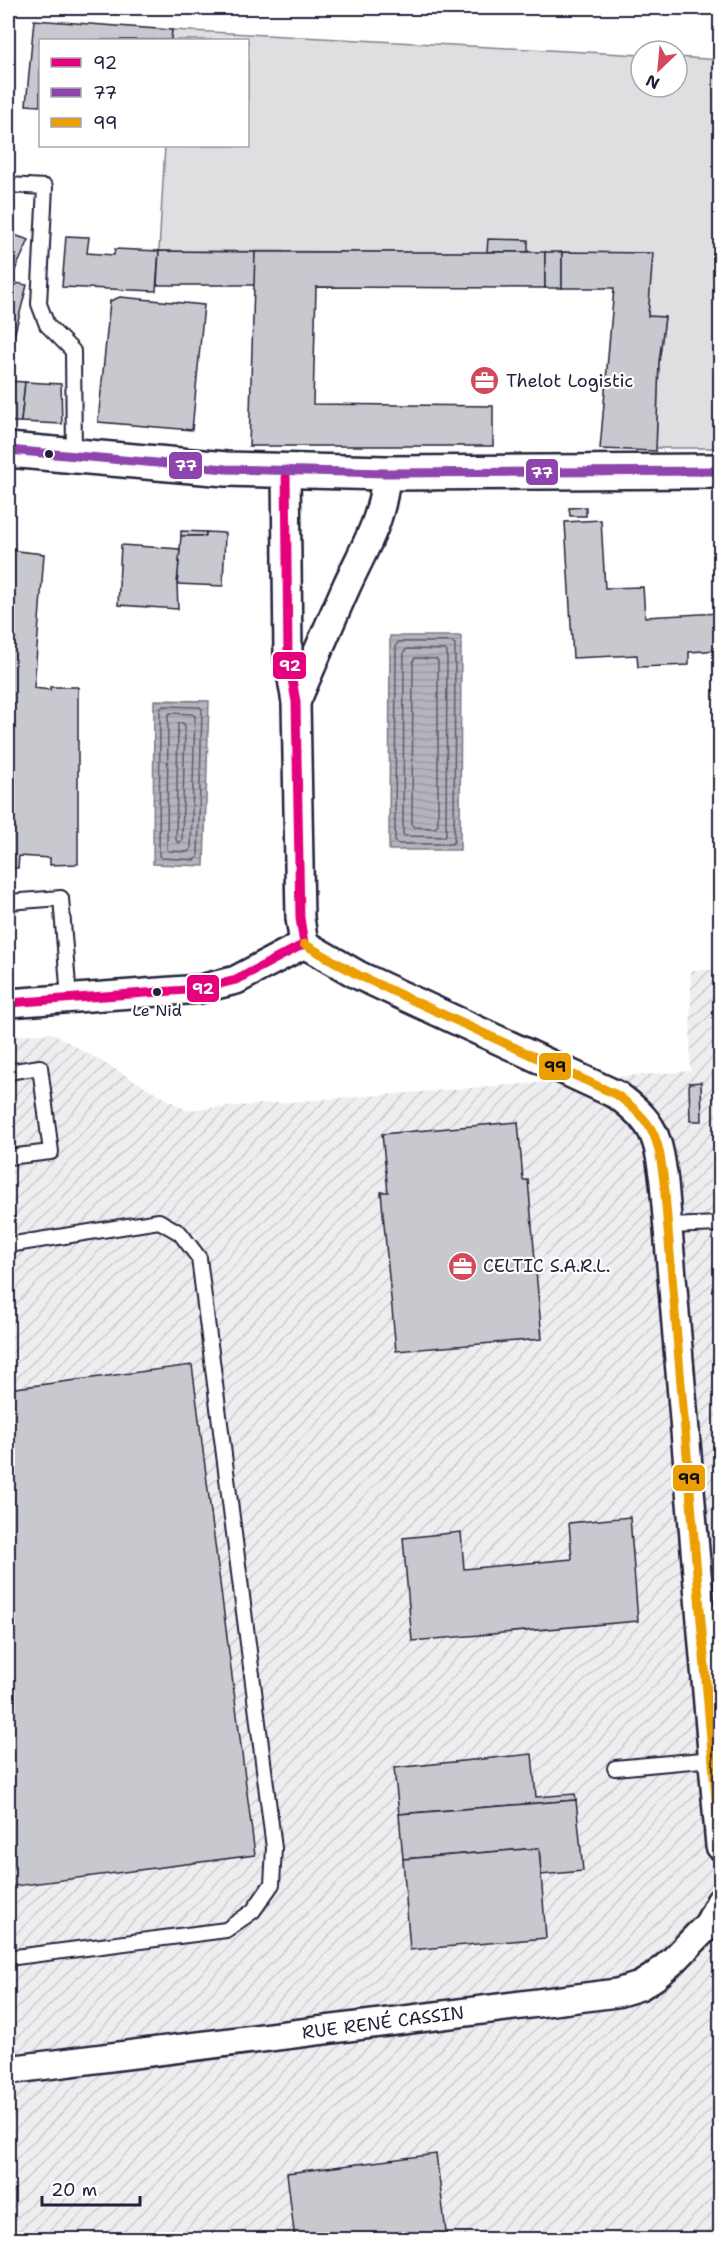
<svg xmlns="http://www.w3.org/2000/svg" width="728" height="2247" font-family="'Shantell Sans',sans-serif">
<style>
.industrial{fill:url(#industrial-furrows)}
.grass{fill:#dfdfe2;stroke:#80808e;stroke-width:1.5}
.water{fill:url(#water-rules);stroke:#7a7a88;stroke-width:1.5}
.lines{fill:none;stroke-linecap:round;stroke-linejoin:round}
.shore{stroke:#5c5c6f;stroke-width:1.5}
.building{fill:#c8c8cf;stroke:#22223b;stroke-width:1.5}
.service-casing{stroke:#22223b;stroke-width:18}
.minor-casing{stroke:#22223b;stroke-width:32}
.tertiary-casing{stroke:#22223b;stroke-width:38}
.service{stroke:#fff;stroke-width:14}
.minor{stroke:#fff;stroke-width:27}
.tertiary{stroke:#fff;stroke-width:33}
.bus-1-casing{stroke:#fff;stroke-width:14}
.bus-2-casing{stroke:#fff;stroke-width:14}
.bus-3-casing{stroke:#fff;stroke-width:14}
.bus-1{stroke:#e5007d;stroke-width:9}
.bus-2{stroke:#8e44ad;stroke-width:9}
.bus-3{stroke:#ec9f03;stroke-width:9}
.bus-dot{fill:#22223b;stroke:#fff;stroke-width:2}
.labels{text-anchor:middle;stroke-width:4.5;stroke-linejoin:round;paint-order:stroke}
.bus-label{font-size:16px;fill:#22223b;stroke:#fff}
.poi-label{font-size:18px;fill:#22223b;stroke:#fff;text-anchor:start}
.street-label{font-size:18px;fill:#22223b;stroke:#fff}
.line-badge{stroke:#fff;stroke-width:2}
.badge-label{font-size:16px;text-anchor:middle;font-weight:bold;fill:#fff}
.pale-badge-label{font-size:16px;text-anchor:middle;font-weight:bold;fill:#111}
</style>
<defs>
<pattern id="industrial-furrows" width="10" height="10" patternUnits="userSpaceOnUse" patternTransform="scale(1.5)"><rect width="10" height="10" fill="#eeeef1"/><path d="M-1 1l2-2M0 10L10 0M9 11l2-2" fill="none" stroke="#ccccd0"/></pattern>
<pattern id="water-rules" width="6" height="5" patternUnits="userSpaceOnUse" patternTransform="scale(1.5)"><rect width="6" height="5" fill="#b4b4bc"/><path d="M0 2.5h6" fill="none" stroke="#9a9aa2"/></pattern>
</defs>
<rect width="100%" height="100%" fill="#fff"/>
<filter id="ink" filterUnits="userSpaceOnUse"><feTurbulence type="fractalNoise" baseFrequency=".0167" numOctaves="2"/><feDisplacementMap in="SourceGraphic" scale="12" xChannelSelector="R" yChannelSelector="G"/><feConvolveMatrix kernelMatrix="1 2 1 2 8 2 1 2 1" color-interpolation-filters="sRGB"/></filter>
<g filter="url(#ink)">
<path class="industrial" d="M691,970h29v1269l-712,1v-1204l44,-3 134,77 504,-39z"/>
<path class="grass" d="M172,30l469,25v32h36v-30l43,3v388h-64l3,-86 6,-44 -17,-2 4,-63 -493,-2 6,-105h83v-106h-77z"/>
<g class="water">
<path d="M390,636h71l-1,214h-71z"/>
<path d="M154,700l55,1 -5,165 -51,-2z"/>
</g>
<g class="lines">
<g class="shore">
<path d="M399,642h53l3,2 -1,197 -2,3h-54l-3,-2 1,-197z"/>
<path d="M407,649l38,1 2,2 -1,182 -2,3 -39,-1 -2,-2 1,-182z"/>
<path d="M415,658l21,1 2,2v164l-3,3 -21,-1 -2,-2 1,-164z"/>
<path d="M163,706l37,1 2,2 -4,148 -3,3 -33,-2 -3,-2 1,-147z"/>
<path d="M170,713l22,1 3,2 -4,133 -3,3 -19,-1 -2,-2 1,-133z"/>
<path d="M178,723h5l2,3 -3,114 -3,3 -3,-3z"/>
</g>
</g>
<g class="building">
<path d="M34,20l138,10 -1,10h-131v66l-14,-1z"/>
<path d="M8,233l21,7 -14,30 -7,-3z"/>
<path d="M66,236l23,1 -2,16 27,2 1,-6 44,2 -3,40 -94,-4z"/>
<path d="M488,239l40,1v12h-41z"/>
<path d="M159,251l96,1v33h-98z"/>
<path d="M255,252h290v36l-229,-1 -3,117 180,2v40h-244z"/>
<rect x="545" y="252" width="17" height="36"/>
<path d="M562,252l91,1 -5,63 17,1 -6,45 -3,89 -56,-2 14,-161h-52z"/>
<path d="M8,268l7,2 -7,17z"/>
<path d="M10,282l17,3 -19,75v-73z"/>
<path d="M120,297l84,8 -12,125 -94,-8 12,-121z"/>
<path d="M8,381l17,1 -4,40h-13z"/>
<path d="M25,382l36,2 1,40 -41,-2z"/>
<path d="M586,507v9h-16l-1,-8z"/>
<path d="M601,520l4,68 38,-1 2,30 75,-4v37l-31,2v13l-51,2 -1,-12 -64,3 -8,-136z"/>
<path d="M181,531l25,1v4h-25z"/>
<path d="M206,532l19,1 -2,53 -46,-2 4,-48h25z"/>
<path d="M121,545l59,4 -3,35 1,25 -60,-4z"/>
<path d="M8,550l36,4 -10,134 16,2v-3h28v177l-28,1v-7l-31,-2 -1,12 -10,-1z"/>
<path d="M701,1082l1,39h-12l-1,-38z"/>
<path d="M518,1122l5,58h5l14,159 -146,12 -15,-159h7l-6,-58z"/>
<path d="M192,1365l63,490 -247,32v-498z"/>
<path d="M630,1517l8,104 -226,20 -9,-103 58,-6 3,37 108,-10 -3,-36z"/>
<path d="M532,1754l4,43 39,-3 1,6 -177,14 -5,-46z"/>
<path d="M576,1800l7,71 -42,4 -2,-27 -136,11 -4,-45z"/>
<path d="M539,1848l7,90 -136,12 -7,-91z"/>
<path d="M436,2154l11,86h-152l-8,-67z"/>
</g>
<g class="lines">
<defs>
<g id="service">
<path d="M8,185l37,2 -6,117 8,21 26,26 1,105"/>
<path d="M8,902l53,-4 8,100"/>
<path d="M8,1072l32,-5 11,85 -43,5"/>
<path d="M668,1226l52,-2"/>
<path d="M8,1245l151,-24 21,12 19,25 75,590 -2,36 -19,27 -27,19 -218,28"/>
<path d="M615,1768l98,-9"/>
</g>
<g id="minor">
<path d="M296,702c17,-39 34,-79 51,-117 19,-41 36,-65 39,-112"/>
<path d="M304,944l54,31 259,120c38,28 41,41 47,87l56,664"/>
<path d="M8,1003l192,-14 36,-9 68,-36 -4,-26 -4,-216 -8,-46 -2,-186"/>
<path id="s1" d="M8,2070l609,-77 23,-7 14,-9 20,-17 34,-35 12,-23"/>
</g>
<path id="tertiary" d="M8,450l218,19 160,4 334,-2"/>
</defs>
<use href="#service" class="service-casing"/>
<use href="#minor" class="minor-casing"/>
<use href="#tertiary" class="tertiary-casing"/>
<use href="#service" class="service"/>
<use href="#minor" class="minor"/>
<use href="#tertiary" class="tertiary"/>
<defs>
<path id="bus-1" d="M8,1003l192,-14 36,-9 68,-36 -4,-26 -4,-216 -8,-46 -2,-186"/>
<path id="bus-2" d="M8,450l218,19 160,4 334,-2"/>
<path id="bus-3" d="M304,944l54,31 259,120c38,28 41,41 47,87l56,664"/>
</defs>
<use href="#bus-1" class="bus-1-casing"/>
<use href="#bus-2" class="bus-2-casing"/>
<use href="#bus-3" class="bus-3-casing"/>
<use href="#bus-1" class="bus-1"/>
<use href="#bus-2" class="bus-2"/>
<use href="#bus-3" class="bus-3"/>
</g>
</g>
<defs>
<symbol id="office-disc" viewBox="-11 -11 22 22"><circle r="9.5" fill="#d1495b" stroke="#fff"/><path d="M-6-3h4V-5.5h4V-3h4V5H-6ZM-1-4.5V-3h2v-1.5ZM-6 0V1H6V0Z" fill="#fff"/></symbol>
</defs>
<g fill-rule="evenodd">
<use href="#office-disc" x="468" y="364" width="33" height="33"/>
<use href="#office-disc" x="446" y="1250" width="33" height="33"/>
</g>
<g class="bus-dot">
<circle cx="49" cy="454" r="5"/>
<circle cx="157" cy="992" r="5"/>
</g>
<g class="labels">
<g class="bus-label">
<text x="157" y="1016">Le Nid</text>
</g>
<g class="poi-label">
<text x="506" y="387">Thelot Logistic</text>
<text x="483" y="1272">CELTIC S.A.R.L.</text>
</g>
<g class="street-label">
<text dy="6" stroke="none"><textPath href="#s1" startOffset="378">RUE RENÉ CASSIN</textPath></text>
</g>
</g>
<g class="line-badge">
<rect x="168" y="451" width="35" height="29" rx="6" fill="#8e44ad"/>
<rect x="525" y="458" width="34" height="28" rx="6" fill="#8e44ad"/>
<rect x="272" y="651" width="35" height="29" rx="6" fill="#e5007d"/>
<rect x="186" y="974" width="34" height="29" rx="6" fill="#e5007d"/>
<rect x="538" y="1052" width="34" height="29" rx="6" fill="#ec9f03"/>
<rect x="672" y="1464" width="34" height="28" rx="6" fill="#ec9f03"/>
</g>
<g class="badge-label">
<text x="186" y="471">77</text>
<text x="542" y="478">77</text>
<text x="290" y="671">92</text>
<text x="203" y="994">92</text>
</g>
<g class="pale-badge-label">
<text x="555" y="1072">99</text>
<text x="689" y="1484">99</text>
</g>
<rect width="728" height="2247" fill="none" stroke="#fff" stroke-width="30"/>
<rect x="15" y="15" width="698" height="2217" fill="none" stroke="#22223b" stroke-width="2" filter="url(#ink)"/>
<rect x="39" y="39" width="210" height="108" fill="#ffffff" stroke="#a7a7b1" stroke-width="1.5"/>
<rect x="51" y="58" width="30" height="9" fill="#e5007d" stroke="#a7a7b1" stroke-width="1.5"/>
<text x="93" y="69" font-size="18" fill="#22223b">92</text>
<rect x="51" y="88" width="30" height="9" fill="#8e44ad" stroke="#a7a7b1" stroke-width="1.5"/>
<text x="93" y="99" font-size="18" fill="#22223b">77</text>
<rect x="51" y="118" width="30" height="9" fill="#ec9f03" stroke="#a7a7b1" stroke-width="1.5"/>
<text x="93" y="129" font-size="18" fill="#22223b">99</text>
<g transform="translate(659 69) rotate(206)"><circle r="28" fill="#ffffff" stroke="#a7a7b1" stroke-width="1.5"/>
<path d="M0-4.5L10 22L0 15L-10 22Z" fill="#d1495b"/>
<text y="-9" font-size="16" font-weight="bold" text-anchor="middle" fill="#22223b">N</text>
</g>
<path d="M42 2196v9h98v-9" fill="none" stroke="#22223b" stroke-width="3"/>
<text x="51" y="2196" font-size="18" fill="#22223b" stroke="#ffffff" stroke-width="4.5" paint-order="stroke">20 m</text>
</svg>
